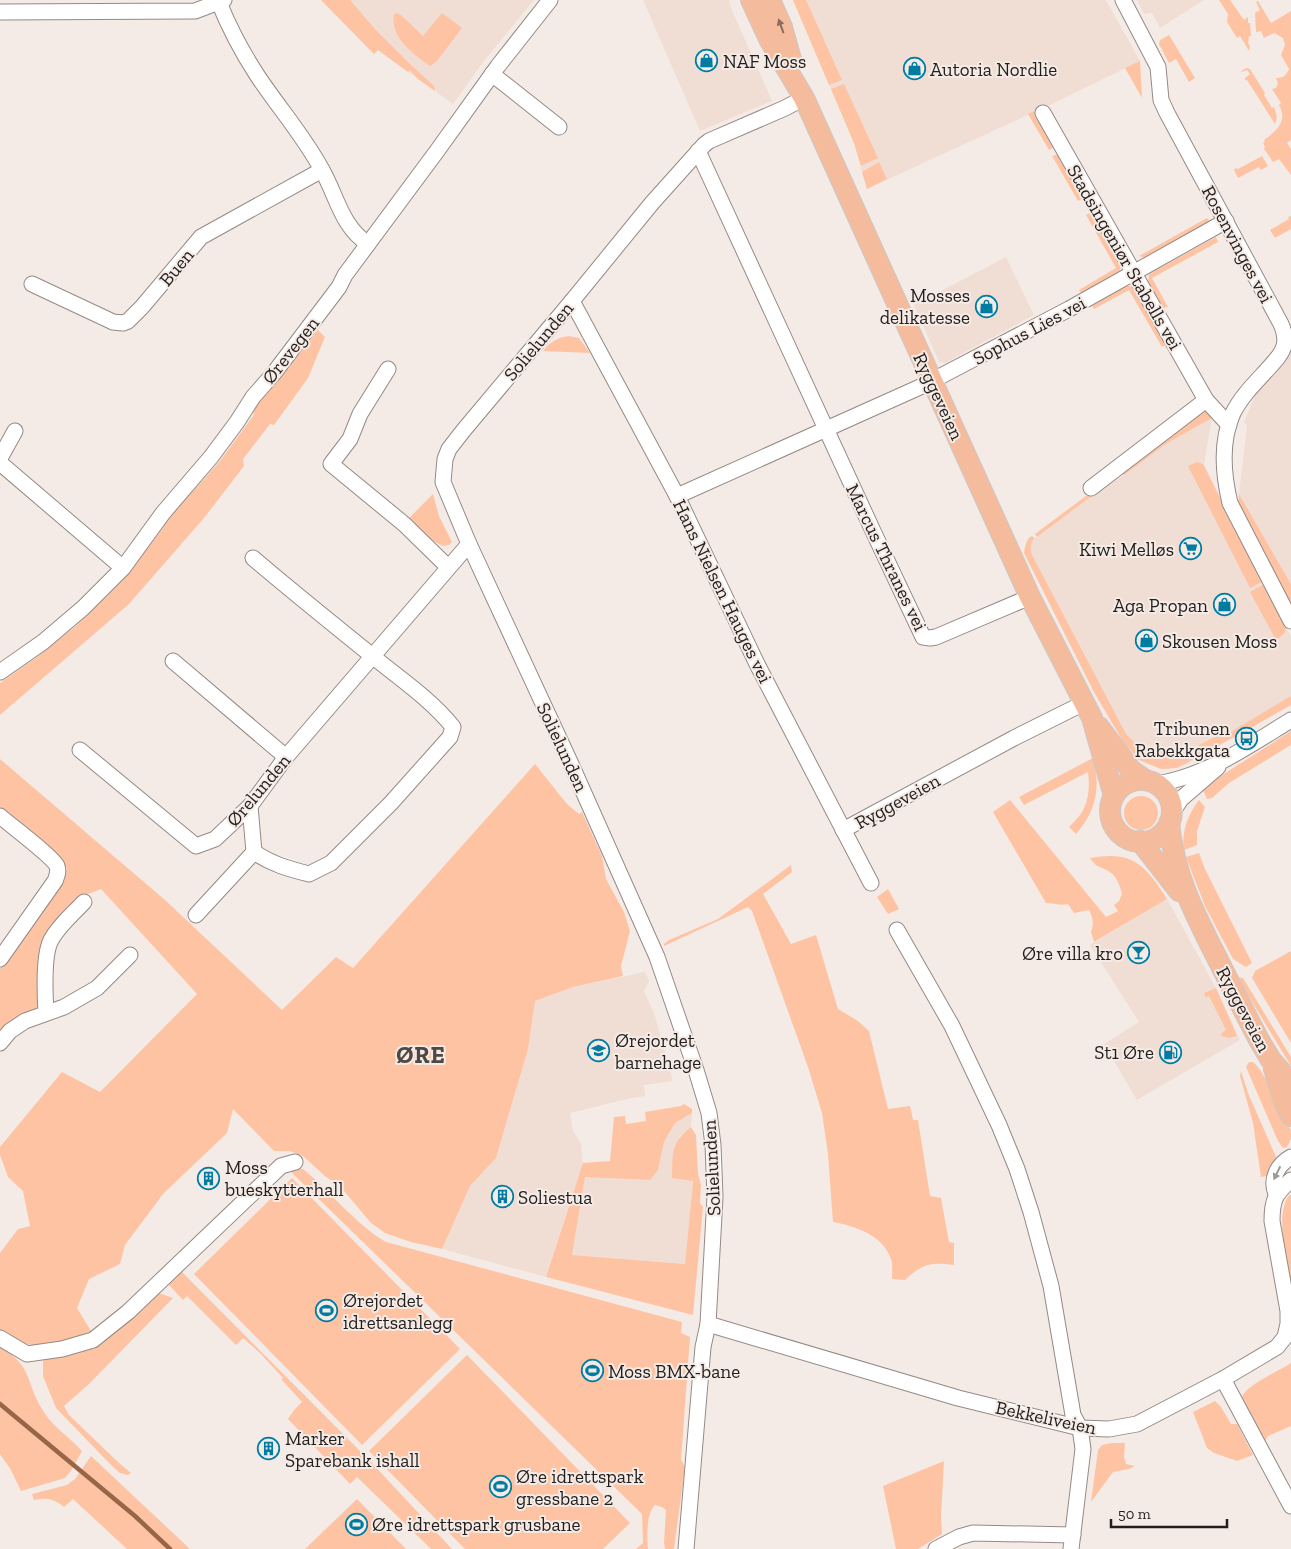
<svg xmlns="http://www.w3.org/2000/svg" width="1291" height="1549" font-family="'Zilla Slab',serif">
<style>
.built{fill:#f0ded5}
.green{fill:#fec3a3}
.lines{fill:none;stroke-linecap:round;stroke-linejoin:round}
.stream{stroke:#986549;stroke-width:4.5}
.minor-casing{stroke:#938a86;stroke-width:17}
.major-casing{stroke:#cac9c9;stroke-width:22}
.minor{stroke:#fff;stroke-width:15}
.major{stroke:#f4bc9c;stroke-width:20}
.oneway{fill:#8b6d5c}
.oneway2{fill:#9c9a99}
.labels{text-anchor:middle;stroke-width:4;stroke-linejoin:round;paint-order:stroke}
.poi-label{font-size:19px;fill:#221e1c;stroke:#f5ebe6;text-anchor:start}
.street-label{font-size:19px;fill:#221e1c;stroke:#f5ebe6}
.district-label{font-size:24px;font-weight:bold;letter-spacing:1px;fill:#504844;stroke:#f5ebe6}
</style>
<rect width="100%" height="100%" fill="#f5ebe6"/>
<g class="built">
<path d="M321,0h213l-50,61 -31,43 -75,-54 -4,4z"/>
<path d="M643,0h86l2,8 41,93 -72,30z"/>
<path d="M793,0h313l34,61 -88,43 -185,85 -13,-46z"/>
<path d="M1137,0h67l-44,28 -8,-15 -8,1z"/>
<path d="M1006,257l28,58 -89,48 -6,-1 -25,-57z"/>
<path d="M1291,336v248l-52,-90 8,-68 -3,-4 13,-31z"/>
<path d="M1212,418l-8,46 58,118 29,54v69l-106,60 -16,4h-8l-22,-9 -15,-17 -30,-51 -70,-139 5,-16 3,-1 2,2 3,-1 55,-42 32,-20 42,-31z"/>
<path d="M1167,899l49,89 24,52 -103,60 -33,-56 35,-22 -49,-77z"/>
<path d="M645,972l4,9 -5,10 11,25 18,65 -29,4 1,11 -18,3 -57,14 3,18 8,13 2,22 -14,38 -23,73 -104,-28 28,-63 26,-28 32,-109 7,-48 38,-14z"/>
<path d="M692,1113l-1,14 -11,9 -6,11 -2,31 21,2 -8,84 -113,-9 13,-79 65,4 8,-10 6,-28 11,-19z"/>
</g>
<g class="green">
<path d="M321,0h29l24,28 37,37 23,21 1,5 -17,-12 -8,-9 -2,2 -30,-22 -4,4z"/>
<path d="M793,0h13l36,80 -13,5z"/>
<path d="M1219,0h11l14,20 4,-3v6h2l1,13h-2l-1,8 2,1 -1,6 -9,-15 -3,2 -10,-16 1,-8z"/>
<path d="M1258,1l13,22 20,-12v129l-4,3 4,6v26l-12,-16 -6,3 -9,-13 1,-2 -2,-4 2,-1 -1,-2c13,-9 24,-19 15,-35l2,-2 -9,-14 4,-1 2,-5 -2,-5c7,0 10,-2 13,-9l-8,-14 4,-10 -2,-7 -9,-5 -10,5 -3,-7 -5,1 -1,-19 5,-3 -4,-8z"/>
<path d="M397,13l5,3 21,20 19,-23 20,15 -25,33 -7,5c-17,-12 -40,-28 -36,-52z"/>
<path d="M1169,35l26,43 -6,4 -13,-23 -7,4 -10,-19 1,-4z"/>
<path d="M1140,61l2,37 -17,-30z"/>
<path d="M1247,68l3,1 15,24 -1,2 8,13 2,-1 3,10 -2,7 -28,-44h-2v-2l5,-4 -3,-4 -5,2 -1,-1z"/>
<path d="M844,84l34,74 -17,8 -7,-23 -23,-54z"/>
<path d="M1034,111l20,36 -5,3 -21,-36z"/>
<path d="M1058,154l26,44 -6,3 -26,-45z"/>
<path d="M1262,156l6,10 -7,4 -2,-3 -21,11 -4,-8 2,-2 2,1z"/>
<path d="M879,162l8,17 -20,10 -5,-17z"/>
<path d="M1092,211l29,54 -1,6 -3,3 -35,20 -3,-4 37,-22 -30,-53z"/>
<path d="M1291,216v13l-16,9 -5,-8 19,-11 -1,-2z"/>
<path d="M1207,218l3,4 -64,36 -7,-2z"/>
<path d="M1216,237l2,5 -66,36 16,29 -5,1 -15,-26 1,-8z"/>
<path d="M1126,286h7l34,58 -5,3 -33,-57 -35,19 -2,-3z"/>
<path d="M318,330l7,7 -17,41 -34,47 -4,-1 -27,35 1,7 -40,52 -75,86 -129,111v-32l37,-26 39,-31 36,-35 25,-29 26,-34 5,-14 29,-27 23,-26 33,-45 2,-12 5,-9 13,-8z"/>
<path d="M569,336l10,2 11,15 -47,-2c8,-10 14,-13 26,-15z"/>
<path d="M1204,409l9,6 -1,3 -46,26 -42,31 -2,-2z"/>
<path d="M1197,462l6,2 59,118 -12,6 -62,-122z"/>
<path d="M1090,493l3,2 -56,42 -2,-3z"/>
<path d="M433,494l6,22 13,26 -3,3 -6,1 -21,-11 -16,-14z"/>
<path d="M1239,494l52,90v20l-53,-100z"/>
<path d="M1032,536l2,2c-4,6 -4,10 -2,17l94,179 13,13 9,6 7,2 3,-6 16,7 6,-1 46,-24 3,2 62,-37v9l-46,26 -68,37 -16,1 -22,-9 -15,-17 -30,-51 -70,-139c1,-6 2,-14 8,-17z"/>
<path d="M1264,584l22,42 -1,7 -9,7 -26,-48z"/>
<path d="M1291,731v14l-62,38 -17,15 -5,1 -5,-11z"/>
<path d="M1093,758c8,29 3,54 -17,76l-7,-7c4,-4 8,-8 11,-12 9,-12 10,-29 8,-43l-64,33 -5,-8z"/>
<path d="M0,759l165,141 117,110 54,-53 17,11 182,-204 32,40 12,10 3,-2 20,44 4,23 18,33 6,19 -9,35 2,10 -50,11 -38,14 -7,48 -32,109 -26,28 -28,63 -31,-7 -26,-9 -14,-10 -32,-38 -13,-8 -23,-21 -13,-5h-16l-41,-42 -6,24 -64,61 -38,51 -5,19 -31,15 -12,29 14,23c-34,15 -57,22 -91,2v-80l18,-24 12,-3 -7,-35 -15,-14 -8,-22v-8l62,-75 38,20 97,-98 -96,-105 -23,9 -32,43 -9,70 -37,26v-68l63,-88 4,-13 -9,-12 -58,-45z"/>
<circle cx="1141" cy="813" r="17"/>
<path d="M1010,800l96,117 12,-6 -4,-6 5,-4 3,-7c-2,-8 -5,-17 -12,-22 -9,-6 -13,-3 -20,-14 42,-8 56,7 77,41l-73,43 -3,-10c3,-9 2,-14 -2,-22l-15,3 -6,-9c-7,2 -15,-1 -22,-1l-53,-91z"/>
<path d="M1199,800l6,7 -8,24v14l-13,5c-3,-18 4,-36 15,-50z"/>
<path d="M1199,853l6,16 47,94 -6,4 -13,-8 -28,-53 -19,-49z"/>
<path d="M791,865l1,7 -29,22 28,50 25,-9 22,74 20,12 11,10 19,78 22,-3 3,14h5l12,76 11,2 8,44 5,1v22c-23,-3 -31,-2 -49,15l-13,-1c0,-6 1,-15 -1,-20 -8,-24 -36,-33 -58,-37l-5,-68 -6,-41 -14,-46 -56,-156 -4,-4 -84,39v-2l5,-4 49,-21z"/>
<path d="M888,889l11,20 -11,5 -11,-17z"/>
<path d="M1291,951v92l-39,-65 3,-7z"/>
<path d="M1237,977l6,1 48,79v9z"/>
<path d="M1216,988l21,48 -8,2 -7,-2 -1,-2 5,-4 -17,-34 -4,1 -1,-4z"/>
<path d="M1249,1062h4c14,12 28,50 38,68v9l-4,8 -4,1 -5,-7 -32,-74z"/>
<path d="M1241,1071l7,22 28,64 -10,19 -5,1 -8,-54 -13,-47z"/>
<path d="M684,1104l8,5v4l-17,10 -11,19 -6,28 -8,10 -65,-3 -13,78 113,9 8,-83 -21,-3c1,-26 -2,-34 19,-51l5,8 2,38 3,12 -1,18 3,4 -10,108 -147,-38 37,-114 27,-2 4,-44 11,-1 1,8 20,-3 -1,-9 36,-6z"/>
<path d="M295,1168l8,1c28,23 52,55 83,73l296,80 -1,11 9,4 -9,123 4,7 -11,82h-9l-1,-6 2,-33 -4,-3 -7,-2c-9,9 -8,32 -7,44h-12l7,-6 -1,-29 -353,-344z"/>
<path d="M292,1178l168,171 -98,96 -168,-171z"/>
<path d="M1290,1194l1,2v86c-4,-23 -17,-69 -1,-88z"/>
<path d="M180,1270l191,192 81,87h-21l-74,-72 -7,7 -62,-65 6,-9 8,-8 -21,-23 2,-1 -23,-25 -17,-15 -7,7 -49,-49 -4,4 -14,-15z"/>
<path d="M159,1293l14,5 -83,85 -26,23 5,9 50,48 12,10 -3,2 -8,-2 -7,-6 -57,-59 -13,-32v-15l4,-4 7,-2z"/>
<path d="M0,1347c33,19 25,34 42,62 9,17 28,28 40,42l-11,20 -6,7 -44,13 -10,-21 -11,-16z"/>
<path d="M467,1355l163,168 -27,26h-138l-96,-98z"/>
<path d="M1291,1363v63l-23,10 -4,7 -23,-43c3,-15 37,-28 50,-37z"/>
<path d="M1215,1401l6,6 10,17h6l16,31 -16,6 -23,-8 -7,-5 -14,-36z"/>
<path d="M1112,1443h13l-1,14 2,7 9,2 -6,3 -16,3 -22,30 7,-52 4,-5z"/>
<path d="M91,1456l99,93h-63l-54,-50 -9,8c-10,-8 -17,-10 -30,-7l-2,-6 35,-9 8,-6z"/>
<path d="M944,1461l-3,55 1,18 -24,15h-22l-13,-63z"/>
<path d="M357,1499l49,50h-101z"/>
</g>
<g class="lines">
<path class="stream" d="M0,1404l135,112 35,33"/>
<defs>
<g id="minor">
<path d="M218,0c10,25 24,52 39,75 21,32 47,61 65,95 15,26 19,56 46,74"/>
<path d="M1123,0l35,67 3,33 6,13 114,211c3,7 5,15 3,22 -3,10 -11,17 -18,25 -12,13 -25,26 -33,42 -13,29 -10,61 -3,90l61,118"/>
<path d="M0,12l195,-1 29,-11"/>
<path d="M492,74l67,53"/>
<path d="M1043,113l163,287 23,25"/>
<path d="M698,151l175,380 50,106 7,1 6,-1 94,-40"/>
<path d="M32,284l81,38 10,1 5,-2 14,-14 59,-70 121,-67"/>
<path d="M572,301l105,195 80,168 114,219"/>
<path d="M388,369l-28,45 -10,25 -19,25 73,60 44,43"/>
<path d="M0,458l15,-27"/>
<path d="M0,463l123,105"/>
<path d="M1091,488l115,-88"/>
<path d="M677,496l243,-109 149,-78 157,-88"/>
<path d="M253,558c42,36 85,70 128,105 25,20 52,39 72,64l-3,10 -59,66 -60,60 -22,11c-20,-5 -38,-10 -55,-22"/>
<path d="M173,661l113,96"/>
<path d="M0,672l43,-30 40,-34 40,-40 40,-55 48,-56 26,-35 16,-25 21,-24 65,-86 6,-12 92,-124 61,-85 52,-66"/>
<path d="M80,750l116,96 19,-7 35,-33 36,-49 183,-213"/>
<path d="M1156,784c49,-7 94,-39 135,-64"/>
<path d="M1172,813l9,-14 37,-32"/>
<path d="M0,816c10,9 53,41 57,50 2,6 0,10 -2,15l-55,78"/>
<path d="M843,830l171,-92 70,-35"/>
<path d="M196,915l58,-63 -4,-46"/>
<path d="M897,930l55,96 47,99 18,44 14,43 20,74 22,129 7,13 3,21 -12,100"/>
<path d="M46,1013c-1,-17 -3,-58 5,-73 8,-15 22,-26 33,-38"/>
<path d="M0,1043l10,-12 15,-10 39,-14 33,-19 33,-33"/>
<path d="M1276,1194c-6,-15 1,-29 15,-37"/>
<path d="M708,1324l250,74 122,30 29,1 28,-5 86,-45 54,-32 8,-10 3,-13v-13l-16,-90c0,-21 3,-27 19,-41"/>
<path d="M0,1338l27,16 35,-5 31,-9 35,-28 153,-146 14,-4"/>
<path d="M1223,1379l68,127"/>
<path d="M686,1549l17,-202 5,-23 7,-127 -2,-52 -4,-32 -13,-43 -39,-113 -86,-193 -102,-220 -26,-62 2,-23 4,-10 14,-18 109,-130 80,-98 52,-58 5,-4 76,-33 19,-10"/>
<path d="M936,1549l23,-12 14,-4 100,2"/>
</g>
<g id="major">
<path d="M751,0l18,39 35,59 226,499 62,121 22,78"/>
<path d="M770,0l12,27 10,36"/>
<path d="M1099,727l32,43 14,10"/>
<circle cx="1141" cy="811" r="31"/>
<path d="M1169,823c5,51 25,90 48,135 14,28 28,55 42,82l12,20 20,23"/>
<path d="M1140,841l39,50"/>
<path d="M1274,1069l10,32 7,15"/>
</g>
</defs>
<use href="#minor" class="minor-casing"/>
<use href="#major" class="major-casing"/>
<use href="#minor" class="minor"/>
<use href="#major" class="major"/>
</g>
<defs><path id="oneway-solid" d="M-6-.8H1V-3.2L6.5 0L1 3.2V.8H-6Z" transform="scale(1.25)"/></defs>
<use class="oneway" href="#oneway-solid" transform="translate(781 26) rotate(-110)"/>
<use class="oneway2" href="#oneway-solid" transform="translate(1277 1173) rotate(116)"/>
<defs>
<symbol id="shop-ring" viewBox="-11 -11 22 22"><circle r="9.5" fill="#f5ebe6" stroke="#007ba2" stroke-width="1.5"/><path d="M-5-2.5h2.3a2.7 3.5 0 0 1 5.4 0H5L5.5 6h-11ZM-1.5-2.5h3a1.5 2.3 0 0 0-3 0Z" fill="#007ba2"/></symbol>
<symbol id="supermarket-ring" viewBox="-11 -11 22 22"><circle r="9.5" fill="#f5ebe6" stroke="#007ba2" stroke-width="1.5"/><path d="M-6-5.5h2.5l.6 2H6L4.5 2H-2.5L-4.4-4H-6ZM-1.5 3.2a1.3 1.3 0 1 0 .1 0ZM3 3.2a1.3 1.3 0 1 0 .1 0Z" fill="#007ba2"/></symbol>
<symbol id="bus-ring" viewBox="-11 -11 22 22"><circle r="9.5" fill="#f5ebe6" stroke="#007ba2" stroke-width="1.5"/><path d="M-5-6H5V4H4V6H2V4H-2V6H-4V4H-5ZM-3.5-4V0h7V-4ZM-3.5 1.2v1.5H-2V1.2ZM2 1.2v1.5H3.5V1.2Z" fill="#007ba2"/></symbol>
<symbol id="bar-ring" viewBox="-11 -11 22 22"><circle r="9.5" fill="#f5ebe6" stroke="#007ba2" stroke-width="1.5"/><path d="M-6-5H6L.8 .8V4.5H3.5V6h-7V4.5H-.8V.8Z" fill="#007ba2"/></symbol>
<symbol id="school-ring" viewBox="-11 -11 22 22"><circle r="9.5" fill="#f5ebe6" stroke="#007ba2" stroke-width="1.5"/><path d="M0-5L7-2L0 1L-7-2ZM-4 1L0 2.5L4 1V4Q0 6-4 4Z" fill="#007ba2"/></symbol>
<symbol id="fuel-ring" viewBox="-11 -11 22 22"><circle r="9.5" fill="#f5ebe6" stroke="#007ba2" stroke-width="1.5"/><path d="M-5.5-6h7V0h2V4h1.3V-2.5L3-4.5l.8-.8L6-3V5H2.5V1h-1V6h-7ZM-4.2-4.7v3.2H.2V-4.7Z" fill="#007ba2"/></symbol>
<symbol id="building-ring" viewBox="-11 -11 22 22"><circle r="9.5" fill="#f5ebe6" stroke="#007ba2" stroke-width="1.5"/><path d="M-4-6H4V6H1V3H-1V6H-4ZM-2.5-4.3h1.7v1.8h-1.7ZM.8-4.3h1.7v1.8H.8ZM-2.5-1h1.7V.8h-1.7ZM.8-1h1.7V.8H.8Z" fill="#007ba2"/></symbol>
<symbol id="stadium-ring" viewBox="-11 -11 22 22"><circle r="9.5" fill="#f5ebe6" stroke="#007ba2" stroke-width="1.5"/><path d="M0-5a6.5 5 0 1 0 0 10a6.5 5 0 1 0 0-10ZM-3.5-1.8h7v3.6h-7Z" fill="#007ba2"/></symbol>
</defs>
<g fill-rule="evenodd">
<use href="#shop-ring" x="694" y="48" width="25" height="25"/>
<use href="#shop-ring" x="902" y="56" width="25" height="25"/>
<use href="#shop-ring" x="974" y="294" width="25" height="25"/>
<use href="#supermarket-ring" x="1178" y="536" width="25" height="25"/>
<use href="#shop-ring" x="1212" y="592" width="25" height="25"/>
<use href="#shop-ring" x="1134" y="628" width="25" height="25"/>
<use href="#bus-ring" x="1234" y="726" width="25" height="25"/>
<use href="#bar-ring" x="1126" y="940" width="25" height="25"/>
<use href="#school-ring" x="586" y="1038" width="25" height="25"/>
<use href="#fuel-ring" x="1158" y="1040" width="25" height="25"/>
<use href="#building-ring" x="196" y="1166" width="25" height="25"/>
<use href="#building-ring" x="490" y="1184" width="25" height="25"/>
<use href="#stadium-ring" x="314" y="1298" width="25" height="25"/>
<use href="#stadium-ring" x="580" y="1358" width="25" height="25"/>
<use href="#building-ring" x="256" y="1436" width="25" height="25"/>
<use href="#stadium-ring" x="488" y="1474" width="25" height="25"/>
<use href="#stadium-ring" x="344" y="1512" width="25" height="25"/>
</g>
<g class="labels">
<g class="poi-label">
<text x="723" y="68">NAF Moss</text>
<text x="930" y="76">Autoria Nordlie</text>
<text x="970" y="302" text-anchor="end">Mosses<tspan x="970" dy="22">delikatesse</tspan></text>
<text x="1174" y="556" text-anchor="end">Kiwi Melløs</text>
<text x="1208" y="612" text-anchor="end">Aga Propan</text>
<text x="1162" y="648">Skousen Moss</text>
<text x="1230" y="735" text-anchor="end">Tribunen<tspan x="1230" dy="22">Rabekkgata</tspan></text>
<text x="1123" y="960" text-anchor="end">Øre villa kro</text>
<text x="615" y="1047">Ørejordet<tspan x="615" dy="22">barnehage</tspan></text>
<text x="1154" y="1059" text-anchor="end">St1 Øre</text>
<text x="225" y="1174">Moss<tspan x="225" dy="22">bueskytterhall</tspan></text>
<text x="518" y="1204">Soliestua</text>
<text x="343" y="1307">Ørejordet<tspan x="343" dy="22">idrettsanlegg</tspan></text>
<text x="608" y="1378">Moss BMX-bane</text>
<text x="285" y="1445">Marker<tspan x="285" dy="22">Sparebank ishall</tspan></text>
<text x="516" y="1483">Øre idrettspark<tspan x="516" dy="22">gressbane 2</tspan></text>
<text x="372" y="1531">Øre idrettspark grusbane</text>
</g>
<g class="street-label">
<text transform="translate(1238 244) rotate(62)" y="7">Rosenvinges vei</text>
<text transform="translate(1125 257) rotate(60)" y="7">Stadsingeniør Stabells vei</text>
<text transform="translate(176 267) rotate(-50)" y="7">Buen</text>
<text transform="translate(1029 330) rotate(-28)" y="7">Sophus Lies vei</text>
<text transform="translate(538 341) rotate(-50)" y="7">Solielunden</text>
<text transform="translate(290 350) rotate(-52)" y="7">Ørevegen</text>
<text transform="translate(939 396) rotate(65)" y="7">Ryggeveien</text>
<text transform="translate(887 557) rotate(64)" y="7">Marcus Thranes vei</text>
<text transform="translate(723 591) rotate(64)" y="7">Hans Nielsen Hauges vei</text>
<text transform="translate(563 747) rotate(65)" y="7">Solielunden</text>
<text transform="translate(258 790) rotate(-50)" y="7">Ørelunden</text>
<text transform="translate(897 801) rotate(-29)" y="7">Ryggeveien</text>
<text transform="translate(1244 1009) rotate(62)" y="7">Ryggeveien</text>
<text transform="translate(711 1168) rotate(-93)" y="7">Solielunden</text>
<text transform="translate(1046 1417) rotate(12)" y="7">Bekkeliveien</text>
</g>
<g class="district-label">
<text x="421" y="1063">ØRE</text>
</g>
</g>
<path d="M1111 1519v8h116v-8" fill="none" stroke="#221e1c" stroke-width="2.5"/>
<text x="1118" y="1519" font-size="15" fill="#221e1c" stroke="#f5ebe6" stroke-width="4" paint-order="stroke">50 m</text>
</svg>
